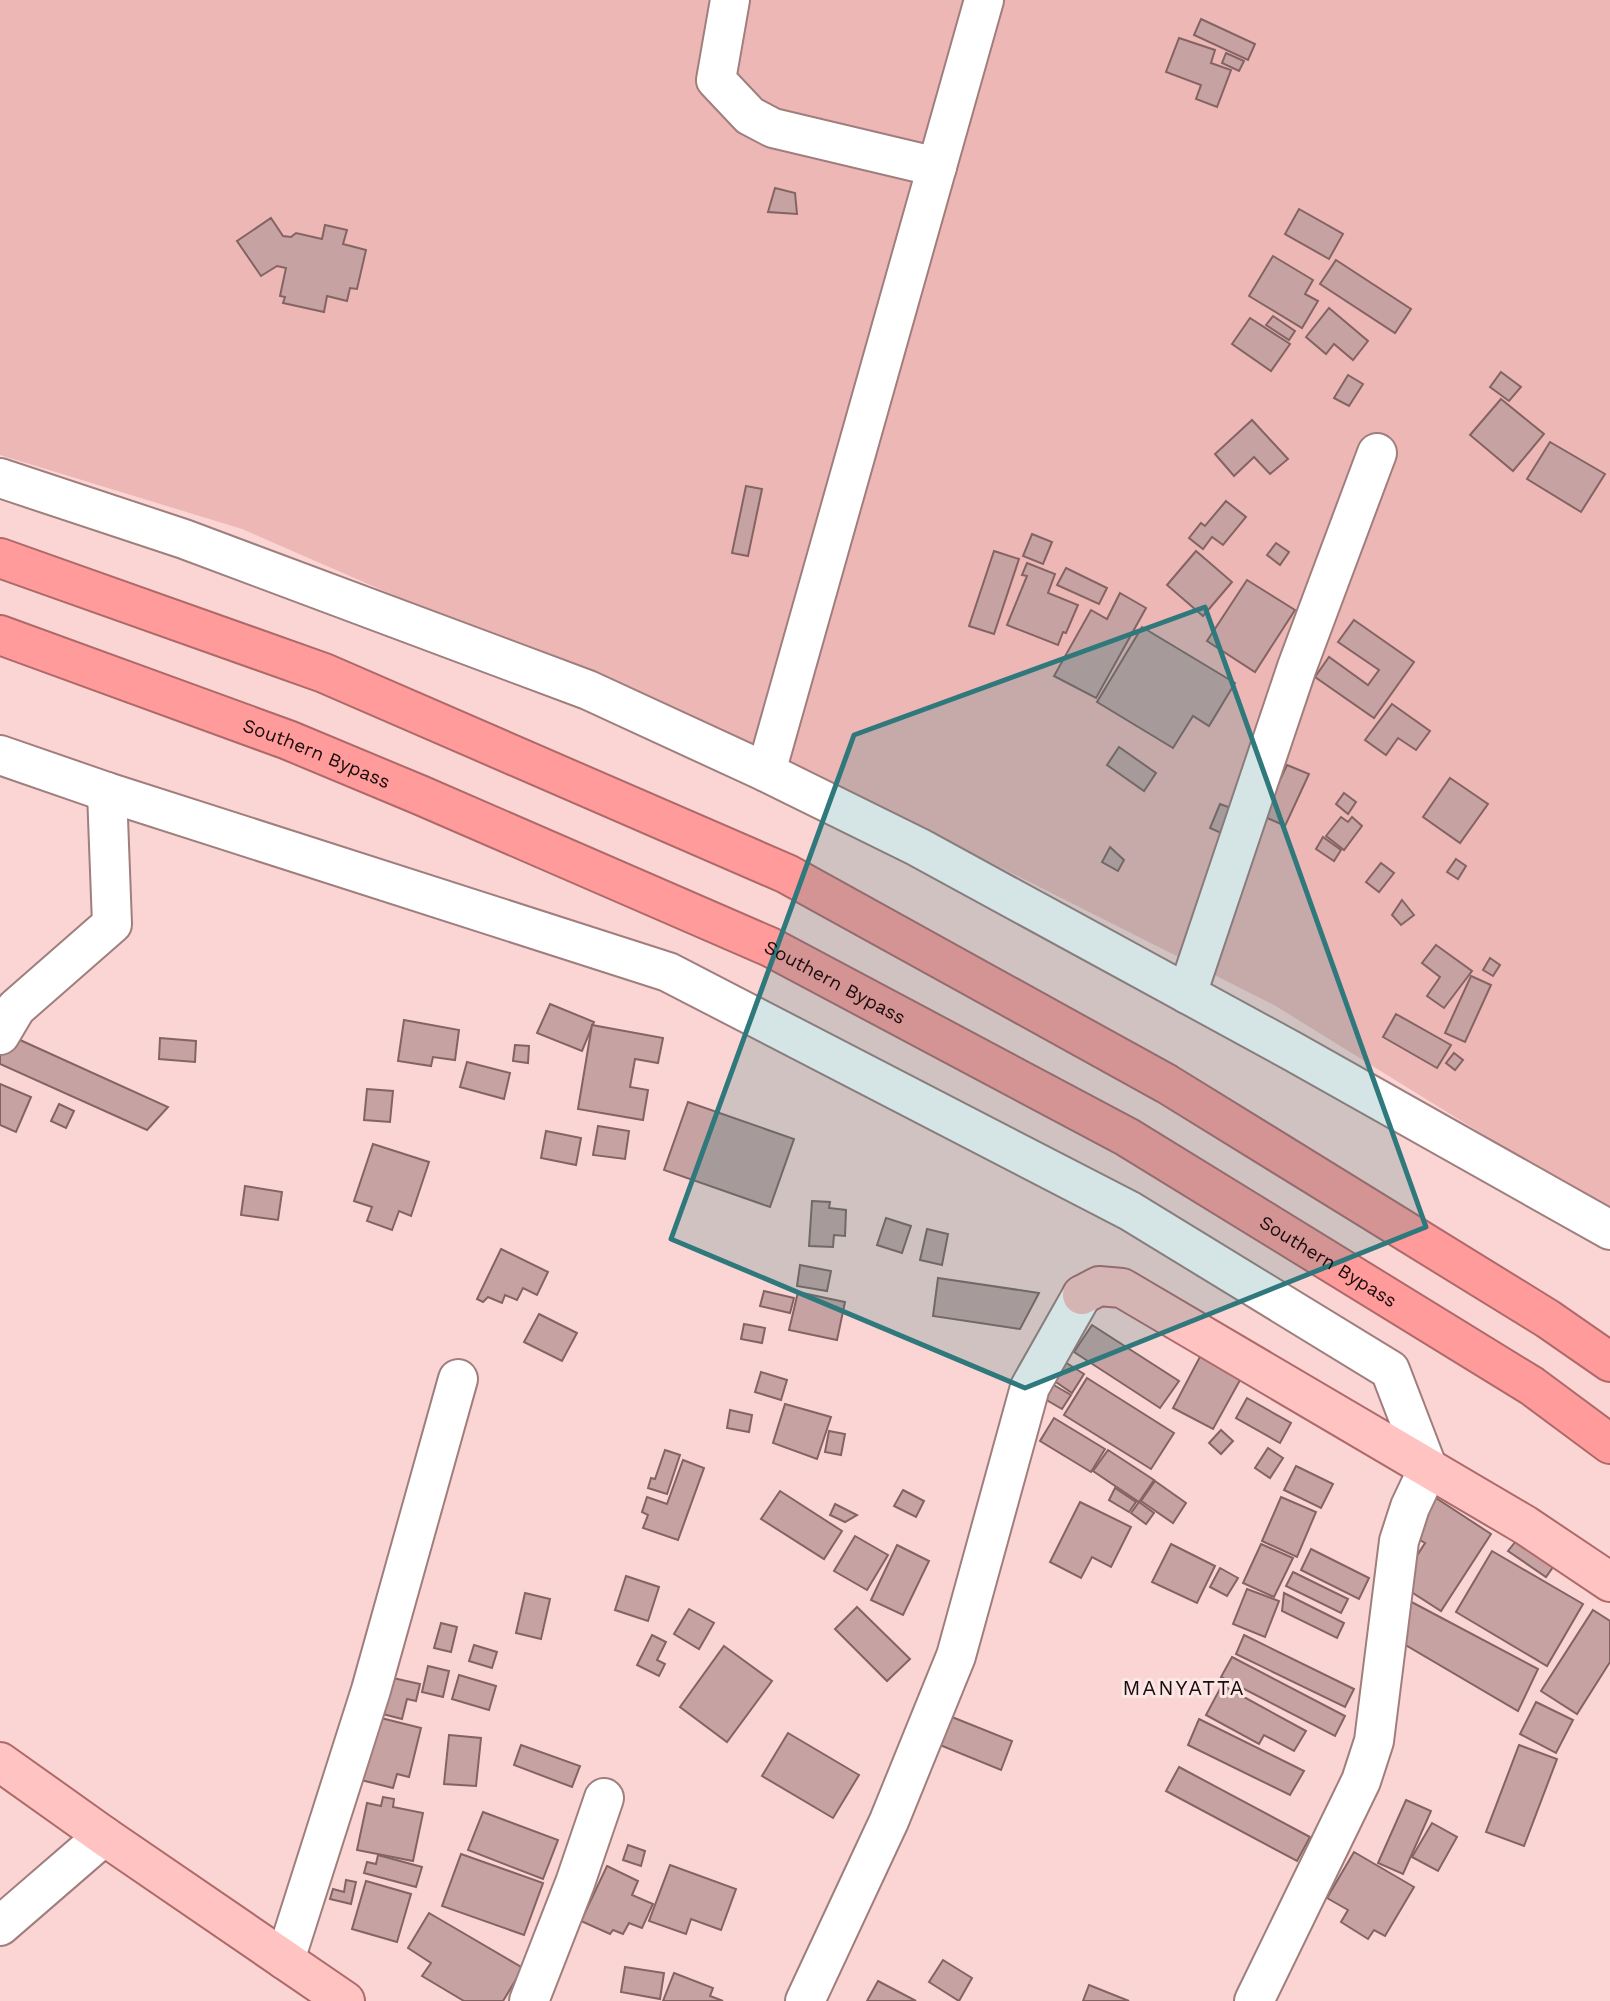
<svg xmlns="http://www.w3.org/2000/svg" width="1610" height="2001" font-family="'Work Sans',sans-serif">
<style>
.green{fill:#edb7b5}
.building{fill:#c6a3a2;stroke:#836463;stroke-width:2}
.lines{fill:none;stroke-linecap:round;stroke-linejoin:round}
.minor-casing{stroke:#9f7e7d;stroke-width:42}
.major-casing{stroke:#ae6969;stroke-width:42}
.highway-casing{stroke:#ae6969;stroke-width:42}
.minor{stroke:#fff;stroke-width:38}
.major{stroke:#ffc3c2;stroke-width:38}
.highway{stroke:#ff9b9a;stroke-width:38}
.marked{fill:#2f797d;fill-opacity:0.2;stroke:#2f797d;stroke-width:5;stroke-linejoin:round}
.labels{text-anchor:middle;stroke-width:6;stroke-linejoin:round;paint-order:stroke}
.street-label{font-size:19px;fill:#190d0d;stroke:#fde7e6}
.neighbourhood-label{font-size:21px;letter-spacing:2px;fill:#190d0d;stroke:#fde7e6}
</style>
<rect width="100%" height="100%" fill="#fad5d4"/>
<path class="green" d="M0,0h1610v1213l-336,-208 -382,-192 -650,-284 -242,-74z"/>
<g class="building">
<path d="M1201,19l54,25 -7,16 -54,-25z"/>
<path d="M1179,38l36,12 -4,13 20,7 -14,37 -21,-8 5,-14 -35,-13z"/>
<path d="M1226,53l18,8 -5,10 -17,-8z"/>
<path d="M775,188l20,5 2,21 -29,-2z"/>
<path d="M1299,209l44,25 -14,25 -44,-25z"/>
<path d="M271,218l12,18 8,1 5,-4 26,6 3,-14 22,5 -4,14 23,6 -9,39 -7,-1 -3,13 -20,-5 -3,16 -41,-9 2,-6 -5,-1 6,-28 -9,-2 -16,10 -24,-35z"/>
<path d="M1273,256l40,24 -8,14 13,7 -16,27 -53,-32z"/>
<path d="M1336,260l75,49 -16,24 -75,-49z"/>
<path d="M1329,308l39,33 -15,19 -19,-16 -8,10 -20,-17z"/>
<path d="M1273,316l22,15 -6,9 -23,-15z"/>
<path d="M1250,318l40,26 -19,27 -39,-27z"/>
<path d="M1501,372l20,15 -12,14 -19,-14z"/>
<path d="M1348,375l15,9 -14,22 -15,-8z"/>
<path d="M1501,399l43,35 -31,37 -43,-36z"/>
<path d="M1252,420l36,39 -18,15 -16,-17 -20,19 -19,-22z"/>
<path d="M1550,442l55,32 -24,38 -54,-33z"/>
<path d="M746,486l16,3 -14,67 -16,-3z"/>
<path d="M1226,501l20,16 -23,28 -11,-8 -9,12 -14,-11 12,-15 4,3z"/>
<path d="M1032,534l20,8 -9,22 -20,-8z"/>
<path d="M1276,543l13,9 -9,13 -13,-10z"/>
<path d="M994,551l25,8 -25,75 -25,-8z"/>
<path d="M1196,551l36,31 -29,34 -36,-31z"/>
<path d="M1027,563l28,11 -7,19 30,12 -12,28 -3,-1 -5,13 -51,-20 20,-49 -5,-1z"/>
<path d="M1066,568l41,20 -8,16 -42,-19z"/>
<path d="M1247,580l48,30 -40,62 -48,-31z"/>
<path d="M1120,593l26,15 -50,90 -42,-22 37,-66 16,9z"/>
<path d="M1354,620l60,42 -40,56 -59,-41 14,-20 39,28 11,-15 -41,-28z"/>
<path d="M1142,627l93,56 -26,43 -16,-10 -20,32 -76,-46z"/>
<path d="M1392,704l38,27 -14,19 -18,-12 -12,17 -21,-15z"/>
<path d="M1119,747l37,26 -12,18 -37,-26z"/>
<path d="M1287,765l22,9 -24,52 -22,-10z"/>
<path d="M1450,778l38,26 -28,39 -37,-26z"/>
<path d="M1344,793l12,9 -8,12 -12,-10z"/>
<path d="M1220,804l11,4 -10,25 -11,-5z"/>
<path d="M1341,817l7,5 4,-5 10,9 -18,24 -18,-14z"/>
<path d="M1323,837l18,13 -7,11 -18,-12z"/>
<path d="M1110,847l14,13 -6,11 -16,-9z"/>
<path d="M1456,859l10,7 -8,13 -11,-7z"/>
<path d="M1381,863l13,10 -15,19 -13,-10z"/>
<path d="M1402,900l12,15 -13,10 -9,-10z"/>
<path d="M1436,945l36,26 -28,37 -17,-12 13,-19 -18,-14z"/>
<path d="M1490,958l10,7 -7,11 -10,-6z"/>
<path d="M1471,976l20,9 -26,57 -20,-9z"/>
<path d="M550,1004l44,18 -12,29 -45,-18z"/>
<path d="M1396,1014l55,31 -14,23 -54,-31z"/>
<path d="M404,1020l55,10 -4,30 -22,-3 -2,9 -33,-5z"/>
<path d="M592,1025l71,13 -5,25 -23,-4 -5,28 18,3 -5,30 -65,-11z"/>
<path d="M9,1035l159,72 -21,23 -147,-66v-9z"/>
<path d="M160,1038l36,3 -1,21 -36,-3z"/>
<path d="M515,1045l14,1 -1,17 -15,-2z"/>
<path d="M1454,1053l9,7 -8,10 -9,-7z"/>
<path d="M467,1062l43,11 -6,26 -44,-12z"/>
<path d="M0,1084l31,13 -15,35 -16,-7z"/>
<path d="M367,1089l26,2 -3,31 -26,-2z"/>
<path d="M688,1102l106,37 -24,68 -106,-37z"/>
<path d="M59,1104l15,7 -8,17 -15,-7z"/>
<path d="M598,1126l31,5 -4,28 -32,-4z"/>
<path d="M546,1131l35,7 -5,27 -35,-7z"/>
<path d="M373,1144l56,18 -18,54 -12,-5 -7,19 -25,-9 5,-14 -18,-6z"/>
<path d="M245,1186l37,6 -4,28 -37,-5z"/>
<path d="M812,1201l18,1 -1,6 17,2 -1,26 -11,-1 -1,12 -24,-1z"/>
<path d="M886,1218l25,8 -9,27 -25,-8z"/>
<path d="M927,1229l21,5 -6,31 -22,-5z"/>
<path d="M501,1249l47,23 -11,23 -14,-7 -6,12 -12,-5 -3,8 -14,-6 -5,5 -6,-3z"/>
<path d="M800,1265l31,6 -4,20 -30,-5z"/>
<path d="M938,1278l101,15 -19,36 -87,-13z"/>
<path d="M764,1291l30,7 -4,15 -30,-7z"/>
<path d="M798,1292l47,10 -8,38 -48,-10z"/>
<path d="M539,1314l38,19 -15,28 -38,-19z"/>
<path d="M744,1324l21,4 -3,15 -21,-4z"/>
<path d="M1092,1325l87,56 -19,27 -86,-56z"/>
<path d="M1203,1351l41,22 -31,56 -40,-21z"/>
<path d="M1065,1362l19,12 -12,19 -19,-13z"/>
<path d="M761,1372l26,8 -6,20 -26,-8z"/>
<path d="M1087,1378l87,55 -23,36 -87,-54z"/>
<path d="M1052,1384l19,11 -9,14 -19,-11z"/>
<path d="M1247,1398l44,25 -11,20 -44,-25z"/>
<path d="M785,1404l46,13 -14,42 -44,-16z"/>
<path d="M730,1410l22,5 -3,17 -22,-4z"/>
<path d="M1054,1418l51,31 -14,23 -51,-31z"/>
<path d="M1221,1430l12,11 -12,13 -12,-11z"/>
<path d="M829,1431l16,3 -4,21 -16,-3z"/>
<path d="M1268,1448l15,10 -13,20 -15,-10z"/>
<path d="M665,1450l15,5 -13,39 -19,-6 3,-10 4,1z"/>
<path d="M1108,1450l46,30 -15,22 -46,-31z"/>
<path d="M683,1460l21,8 -26,72 -35,-12 5,-13 -6,-3 5,-15 20,7z"/>
<path d="M1296,1466l37,18 -12,24 -37,-18z"/>
<path d="M1155,1481l31,22 -13,20 -32,-22z"/>
<path d="M1115,1488l21,14 -7,10 -20,-12z"/>
<path d="M903,1490l21,11 -8,16 -22,-11z"/>
<path d="M780,1491l62,40 -18,28 -63,-40z"/>
<path d="M1281,1497l35,15 -19,45 -35,-16z"/>
<path d="M1436,1498l55,36 -50,77 -42,-27 26,-41 -14,-8z"/>
<path d="M1080,1502l51,25 -20,40 -19,-10 -11,21 -31,-16z"/>
<path d="M1139,1502l15,11 -8,11 -15,-11z"/>
<path d="M835,1504l22,11 -12,7 -15,-7z"/>
<path d="M855,1536l33,19 -21,35 -33,-19z"/>
<path d="M1516,1541l37,26 -7,10 -38,-26z"/>
<path d="M1171,1544l44,22 -18,37 -45,-21z"/>
<path d="M1261,1544l32,14 -19,39 -31,-14z"/>
<path d="M897,1545l32,16 -26,54 -32,-15z"/>
<path d="M1311,1549l58,29 -10,21 -58,-29z"/>
<path d="M1492,1551l91,53 -36,62 -91,-54z"/>
<path d="M1220,1568l18,10 -11,18 -17,-9z"/>
<path d="M1293,1572l55,27 -7,14 -55,-27z"/>
<path d="M626,1576l33,11 -11,34 -33,-11z"/>
<path d="M1247,1589l32,12 -14,36 -32,-13z"/>
<path d="M525,1593l25,6 -9,40 -25,-6z"/>
<path d="M1284,1593l60,30 -7,15 -55,-27z"/>
<path d="M1404,1598l134,71 -20,42 -121,-71z"/>
<path d="M857,1607l53,52 -23,22 -52,-52z"/>
<path d="M689,1609l25,14 -15,26 -25,-15z"/>
<path d="M1593,1610l17,11v41l-33,52 -36,-23z"/>
<path d="M441,1623l16,4 -6,25 -17,-4z"/>
<path d="M652,1635l14,7 -9,18 8,4 -6,12 -22,-11z"/>
<path d="M1244,1635l110,54 -9,18 -109,-53z"/>
<path d="M474,1645l23,7 -5,16 -23,-7z"/>
<path d="M724,1646l48,35 -45,61 -47,-35z"/>
<path d="M1232,1657l113,59 -10,20 -114,-59z"/>
<path d="M428,1666l21,5 -6,26 -21,-5z"/>
<path d="M459,1675l37,11 -7,24 -37,-11z"/>
<path d="M384,1676l36,8 -4,17 -9,-2 -5,20 -27,-7z"/>
<path d="M1222,1685l84,46 -12,20 -30,-16 -5,9 -53,-29z"/>
<path d="M1536,1702l37,18 -17,33 -36,-19z"/>
<path d="M947,1715l65,26 -11,29 -66,-27z"/>
<path d="M377,1717l44,11 -12,49 -12,-3 -4,14 -32,-8z"/>
<path d="M1199,1719l105,52 -14,24 -102,-50z"/>
<path d="M788,1733l71,42 -26,43 -71,-42z"/>
<path d="M449,1735l32,3 -5,48 -32,-2z"/>
<path d="M521,1745l59,21 -8,21 -58,-22z"/>
<path d="M1519,1745l38,14 -33,87 -38,-14z"/>
<path d="M1179,1767l131,70 -13,24 -131,-70z"/>
<path d="M383,1797l11,2 -1,8 30,6 -10,48 -56,-11 10,-47 14,3z"/>
<path d="M1406,1800l25,11 -28,63 -25,-11z"/>
<path d="M483,1812l75,28 -15,39 -75,-29z"/>
<path d="M1432,1823l25,14 -19,34 -26,-14z"/>
<path d="M628,1845l17,6 -4,15 -18,-6z"/>
<path d="M1354,1852l60,35 -29,49 -11,-6 -6,9 -27,-17 7,-12 -21,-12z"/>
<path d="M461,1854l82,29 -19,52 -82,-29z"/>
<path d="M378,1855l44,12 -6,20 -52,-14 3,-11 9,2z"/>
<path d="M670,1865l66,24 -15,41 -30,-11 -5,15 -37,-13z"/>
<path d="M607,1866l31,15 -6,14 21,9 -11,24 -13,-5 -6,11 -10,-4 -3,4 -29,-13z"/>
<path d="M346,1880l10,2 -5,22 -21,-5 3,-10 11,3z"/>
<path d="M366,1881l45,13 -14,48 -45,-13z"/>
<path d="M429,1913l94,55 -20,33h-39l-42,-25 9,-13 -23,-15z"/>
<path d="M943,1960l29,18 -13,23 -30,-19z"/>
<path d="M625,1967l39,6 -4,26 -39,-7z"/>
<path d="M674,1973l39,15 -3,8 13,5h-60z"/>
<path d="M878,1981l38,20h-49z"/>
<path d="M1089,1985l40,16h-46z"/>
</g>
<g class="lines">
<defs>
<g id="minor">
<path d="M730,0l-14,80 34,36 23,12 164,39"/>
<path d="M0,478l184,61 404,151 178,82 152,75 374,204 318,179"/>
<path d="M0,755l107,37 561,180 462,239 260,159 38,99 -18,38 -11,34 -25,200 -13,40 -107,220"/>
<path d="M766,772l218,-772"/>
<path d="M1187,994l110,-327 80,-214"/>
<path d="M0,1035l16,-27 96,-84 -5,-132"/>
<path d="M0,1926l104,-90"/>
<path d="M285,1960l86,-270 87,-311"/>
<path d="M529,2001l46,-118 29,-85"/>
<path d="M805,2001l84,-180 67,-165 74,-269 52,-92"/>
</g>
<g id="major">
<path d="M1082,1295l17,-9 23,2 403,237 85,57"/>
<path d="M0,1762l104,74 241,165"/>
</g>
<g id="highway">
<path d="M0,558l324,115 463,201 380,210 381,235 62,43"/>
<path id="s1" d="M0,635l288,105 132,55 350,152 357,190 405,249 78,58"/>
</g>
</defs>
<use href="#minor" class="minor-casing"/>
<use href="#major" class="major-casing"/>
<use href="#highway" class="highway-casing"/>
<use href="#minor" class="minor"/>
<use href="#major" class="major"/>
<use href="#highway" class="highway"/>
</g>
<path class="marked" d="M1205,607l221,620 -401,161 -354,-149 183,-504z"/>
<g class="labels">
<g class="street-label">
<text dy="7" stroke="none"><textPath href="#s1" startOffset="338">Southern Bypass</textPath></text>
<text dy="7" stroke="none"><textPath href="#s1" startOffset="905">Southern Bypass</textPath></text>
<text dy="7" stroke="none"><textPath href="#s1" startOffset="1472">Southern Bypass</textPath></text>
</g>
<g class="neighbourhood-label">
<text x="1184" y="1695">MANYATTA</text>
</g>
</g>
</svg>
